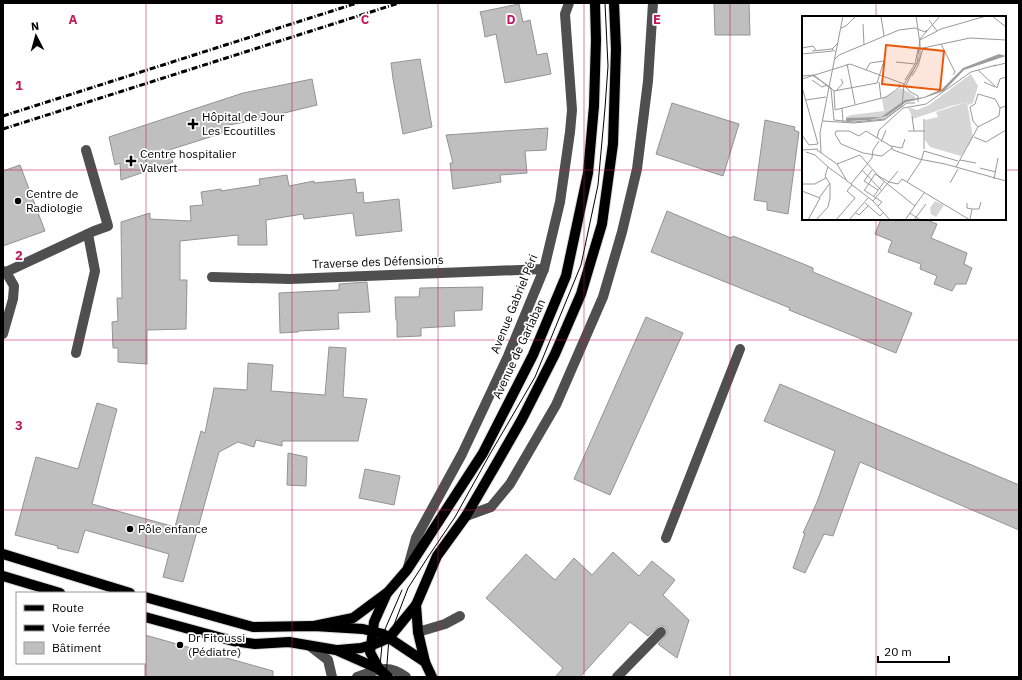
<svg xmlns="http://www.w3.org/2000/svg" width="1022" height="680" font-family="'IBM Plex Sans',sans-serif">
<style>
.building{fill:#bfbfbf;stroke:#939393}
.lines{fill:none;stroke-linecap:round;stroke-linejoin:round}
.major-casing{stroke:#dbdbdb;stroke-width:12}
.minor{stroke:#4f4f4f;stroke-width:10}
.major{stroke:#000;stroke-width:10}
.tram{stroke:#000;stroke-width:1}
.rail{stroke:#000;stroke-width:3;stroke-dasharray:6 2 1 2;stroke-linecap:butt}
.grid{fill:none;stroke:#c2185b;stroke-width:1;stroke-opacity:0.55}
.poi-dot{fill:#000;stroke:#fff;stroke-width:1.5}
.labels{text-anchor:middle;stroke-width:3.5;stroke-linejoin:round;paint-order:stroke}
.poi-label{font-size:12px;fill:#000;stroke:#fff;text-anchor:start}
.street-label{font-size:12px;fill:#000;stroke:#fff}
.inset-road{fill:none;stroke:#999;stroke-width:1}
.view{fill:#e8590c;fill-opacity:0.15;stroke:#e8590c;stroke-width:2}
.inset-edge{fill:none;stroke:#000;stroke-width:2}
.grid-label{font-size:13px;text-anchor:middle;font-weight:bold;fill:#c2185b;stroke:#fff;stroke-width:3.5;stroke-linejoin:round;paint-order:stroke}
</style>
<rect width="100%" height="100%" fill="#fff"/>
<g class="building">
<path d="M714,3h35l1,32h-35z"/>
<path d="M519,4l4,18 7,-2 7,35 10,-2 4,21 -46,9 -9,-49 -11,3 -3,-18 -2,-7z"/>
<path d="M420,59l12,68 -29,7 -10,-55 -2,-16z"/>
<path d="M312,79l5,26 -57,14 -36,7 2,6 -57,18 4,12 -52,18 -1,-17 -5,2 -6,-28 134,-44z"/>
<path d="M672,103l67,21 -16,52 -67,-22z"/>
<path d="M765,120l30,7 -1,3 5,2 -11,82 -21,-4v-8l-13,-2z"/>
<path d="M548,128l-2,22 -21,1 2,22 -27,2 1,7 -48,7 -3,-26h3l-7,-28z"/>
<path d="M20,165l25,66 -42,15v-75z"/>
<path d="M287,175l2,11 25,-5v2l41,-4 2,14 6,-1 1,11 35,-4 3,32 -46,5 -3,-23 -49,6 -1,-5 -37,6 1,25h-29v-10l-58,6v39h7l-1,49 -39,1v34l-29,-2v-14h-5l-1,-26 6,-1 -1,-23h5l-1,-76 29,-9v6l41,2 -1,-15 13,-1 -2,-13 20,-3v2l39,-6 -1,-6z"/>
<path d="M667,211l64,27 2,-2 73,29 7,3v4l99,41 -16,40 -107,-43 1,-2 -139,-56z"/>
<path d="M881,219h43l13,5 -6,14 36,15 -3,11 8,4 -6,16h-10l-4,7 -18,-7 3,-8 -17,-7 1,-5 -33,-12 4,-11 -17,-7z"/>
<path d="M367,282l3,30 -32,1 1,16 -41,2v1l-18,1 -1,-40 60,-3v-6z"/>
<path d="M483,287l-1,23 -28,1 1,15 -34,2v8l-24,1v-17h-1l-1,-23h24l1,-9z"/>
<path d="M646,317l37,16 -73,162 -36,-16z"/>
<path d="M329,347l17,1 -3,49 24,2 -9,42h-76v5l-26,-6 -2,7 -16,-5 -19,10 -36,130 -20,-5 6,-23 -84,-24 -7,23 -21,-5 1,-2 -43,-11 21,-78 42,12 19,-66 20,6 -25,95 83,23 26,-96 4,2 9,-45 33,2 1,-27 25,2 -2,26 54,4z"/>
<path d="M780,384l239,101v45l-159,-68 -27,74 -9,-2 -19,39 -12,-5 12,-35h-2l14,-31 18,-51 -71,-30z"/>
<path d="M288,453l19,4 -1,29 -19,-1z"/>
<path d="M365,469l35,7 -6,29 -35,-7z"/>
<path d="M613,552l26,24 13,-15 23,19 -12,15 26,25 -12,38 -19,-14 9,-10v-4l-2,-3 -3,-1h-3l-11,10 -18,-14 -50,55h-25l8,-9 -77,-70 40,-44 29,26 19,-22 18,17z"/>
<path d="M145,635l128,36v6h-128z"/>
</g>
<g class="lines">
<defs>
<g id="major">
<path d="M3,554l127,39"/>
<path d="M3,576l57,17"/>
<path d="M145,597l108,30 61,-1 49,3 20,5 42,28 7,15"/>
<path d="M145,617l88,24 22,3 34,-2 47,8 43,19 9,8"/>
<path d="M314,626l39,-8 35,-26 19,-22 76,-117 50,-98 33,-79 22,-103 6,-67 2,-66 -1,-37"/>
<path d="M338,650l23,-2 14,-4 14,-6 27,-33"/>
<path d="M425,662l-7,-30 -2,-27 21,-49 29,-40 32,-55 24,-42 33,-65 26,-60 21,-70 11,-80 3,-95 -2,-46"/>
<path d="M379,669l-9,-17 1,-6 3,-24 13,-29"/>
</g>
</defs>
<use href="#major" class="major-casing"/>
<g class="minor">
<path d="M3,271l3,1 8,14 -1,13 -10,35"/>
<path d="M6,272l88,-41 14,-5 -22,-76"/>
<path d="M212,277l78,2 254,-10"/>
<path d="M76,353l19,-82 -7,-37"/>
<path d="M466,516l25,-9 19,-23 46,-79 47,-108 19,-65 15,-63 11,-88 5,-78"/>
<path d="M666,538l74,-189"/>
<path d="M408,567l8,-29 46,-84 46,-98 36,-87 16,-67 10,-70 2,-22 -7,-96 4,-11"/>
<path d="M418,632l27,-8 15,-8"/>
<path d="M310,646l18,14 4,17"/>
<path d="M357,677c19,-7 31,-14 49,0"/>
<path d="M617,677l44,-45"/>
</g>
<use href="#major" class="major"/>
<g class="tram">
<path d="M379,677l4,-43 19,-44"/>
<path d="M386,677l3,-39 19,-50 20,-31 27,-40 35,-63 45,-77 46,-112 17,-80 7,-77 3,-42 -3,-63"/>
</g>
<g class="rail">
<path d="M3,116l354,-113"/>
<path d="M3,129l396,-126"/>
</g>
</g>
<path class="grid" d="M146,3v674M292,3v674M438,3v674M584,3v674M730,3v674M876,3v14M3,170h800M1005,170h14M876,219v458M3,340h1016M3,510h1016"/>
<g class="poi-dot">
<path d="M191 118h4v4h4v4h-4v4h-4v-4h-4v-4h4z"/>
<path d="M129 155h4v4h4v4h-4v4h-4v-4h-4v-4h4z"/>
<circle cx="18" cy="201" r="4"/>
<circle cx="130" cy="529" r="4"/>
<circle cx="180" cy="645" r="4"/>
</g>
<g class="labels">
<g class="poi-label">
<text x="202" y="121">Hôpital de Jour<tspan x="202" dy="14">Les Ecoutilles</tspan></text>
<text x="140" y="158">Centre hospitalier<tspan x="140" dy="14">Valvert</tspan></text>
<text x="26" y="198">Centre de<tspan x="26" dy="14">Radiologie</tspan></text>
<text x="138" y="533">Pôle enfance</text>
<text x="188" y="642">Dr Fitoussi<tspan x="188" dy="14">(Pédiatre)</tspan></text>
</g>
<g class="street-label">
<text transform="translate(378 262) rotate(-2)" y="4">Traverse des Défensions</text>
<text transform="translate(514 304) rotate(-68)" y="4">Avenue Gabriel Péri</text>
<text transform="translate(519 349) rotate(-65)" y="4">Avenue de Garlaban</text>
</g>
</g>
<g transform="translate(802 16)">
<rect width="204" height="204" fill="#fff"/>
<path d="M133,185l9,4 -8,12 -5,-3 -1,-6z" fill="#d6d6d6"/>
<path d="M169,58l7,12 -5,17 -5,2 -1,-3 -16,4 -38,13 -5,-12 9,3 12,-5z" fill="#d6d6d6"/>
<path d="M165,86l6,35 -12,19 -31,-9 -5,-7v-20l13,-3 -2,-5z" fill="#d6d6d6"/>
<path d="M99,72l14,8v5l-9,1 -22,17 -38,2v-4l5,-2 33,-4 -2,-12z" fill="#d6d6d6"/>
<path d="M197,38l7,2 -42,14 -20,21 -20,7 -18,4 -19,14 -18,4 -23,1v-3l35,-1 24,-17 19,-3 18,-8 21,-21z" fill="#9d9d9d"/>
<path class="inset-road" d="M79,0l3,20M190,0l14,11M127,4l8,11M61,8l1,21M39,12l5,-2 10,-10M118,24l21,-11 45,-13M139,28l14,28 -2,3M0,32l11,-2 3,4M121,32l47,-10 36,2M10,35l20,-2M34,36l-4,-3 6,-6M0,38l31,-3M33,43l4,-4 60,-25 16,-2 10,4 2,-2M94,46l19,2M45,48l8,40M192,50l12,-3M64,54l4,-7 14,-2 -7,22M176,54l19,18 3,-9 6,-2M10,59l18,12M0,60l12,-1 17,14 3,31 20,2 31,-3 17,-13 2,-22 13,-20 3,-25 20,-23M0,63l48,-15 54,20 5,7 9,5v6M10,64l10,7 5,-2M103,64l10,-16 3,-15 5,-1 -5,18 -6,10M77,66l2,16M182,66l11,5M104,69l14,-28v-13l-4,-28M0,71l16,57M28,71l4,4 1,19 51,-13 14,-10 -1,-3M32,75l43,-8M34,75l7,-8 -2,-4M4,84l20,-3M113,90l11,-2 45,-32 25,-7M40,92l1,14M110,100l2,15M122,103v30M21,105l31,2 30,-3 23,-17h8M176,111l-5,-6 -3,-14 5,-3 3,-10 17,5 5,9M106,115h17M0,119l7,10 9,-1M172,121l12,5 20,-12M75,122l2,-8 24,-22 12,-2M79,126l5,-12M89,130l11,2 3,-9M90,132l-10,8 -19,-3 -22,-9 -6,-10 1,-3h13l10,5 7,-5 23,14 2,1 2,4 26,9 26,5 61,17M0,134l16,-1M15,134l20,14 10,17 26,20 17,19M122,135l34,10M4,136l9,3 13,12M19,137l-1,-20 23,-117M58,139l20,23 35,28M158,144l16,3M35,148l23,-9M26,151l18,13M154,151l22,-40 21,-11 1,-8 6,-2M178,152l16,4M60,154l20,21M70,154l-8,11 14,9M73,158l14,8 9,2 4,-5 68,41M192,163l4,-21M105,166l14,-21 3,-10M148,167l8,-14M0,168h13l11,-6M49,168l21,-26 1,-8 6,-9M62,174l18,12 -4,4M0,175l18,7 -12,22M62,175l11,-17M72,180l10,-14M17,182l11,-15M71,185l25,-30M63,187l15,13 3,-3M165,187v5l5,1 -2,10M170,193h7l2,-7M54,197l3,2 9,-9M108,197l10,7M14,204l12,-13 2,-9v-14l-5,-8 3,-9M34,204l19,-22 -8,-7 5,-6M47,204l19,-22M103,204l19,-27M112,204l12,-16"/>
<path class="view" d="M84,29l58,6 -4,39 -58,-6z"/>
<rect width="204" height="204" class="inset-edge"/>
</g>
<g class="grid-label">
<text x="73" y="24">A</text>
<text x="219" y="24">B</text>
<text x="365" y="24">C</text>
<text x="511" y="24">D</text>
<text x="657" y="24">E</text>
<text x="19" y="90">1</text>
<text x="19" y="260">2</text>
<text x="19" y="430">3</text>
</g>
<rect width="1022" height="680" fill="none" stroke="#000000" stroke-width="8"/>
<rect x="16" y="592" width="130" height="72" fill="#ffffff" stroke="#999999"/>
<rect x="24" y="605" width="20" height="6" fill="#000000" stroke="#999999"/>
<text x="52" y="612" font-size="12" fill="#000000">Route</text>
<rect x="24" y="625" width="20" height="6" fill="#000000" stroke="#999999"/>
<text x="52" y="632" font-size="12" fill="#000000">Voie ferrée</text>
<rect x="24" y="642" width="20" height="12" fill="#bfbfbf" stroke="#999999"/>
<text x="52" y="652" font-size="12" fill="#000000">Bâtiment</text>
<g transform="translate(36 36) rotate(354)" stroke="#ffffff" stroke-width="3" paint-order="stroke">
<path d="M0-3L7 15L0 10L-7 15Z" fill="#000000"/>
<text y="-6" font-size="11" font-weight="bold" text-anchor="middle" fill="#000000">N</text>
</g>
<path d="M878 656v6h71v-6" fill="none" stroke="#000000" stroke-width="2"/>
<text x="884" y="656" font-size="12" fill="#000000" stroke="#ffffff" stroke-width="3" paint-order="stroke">20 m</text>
</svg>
